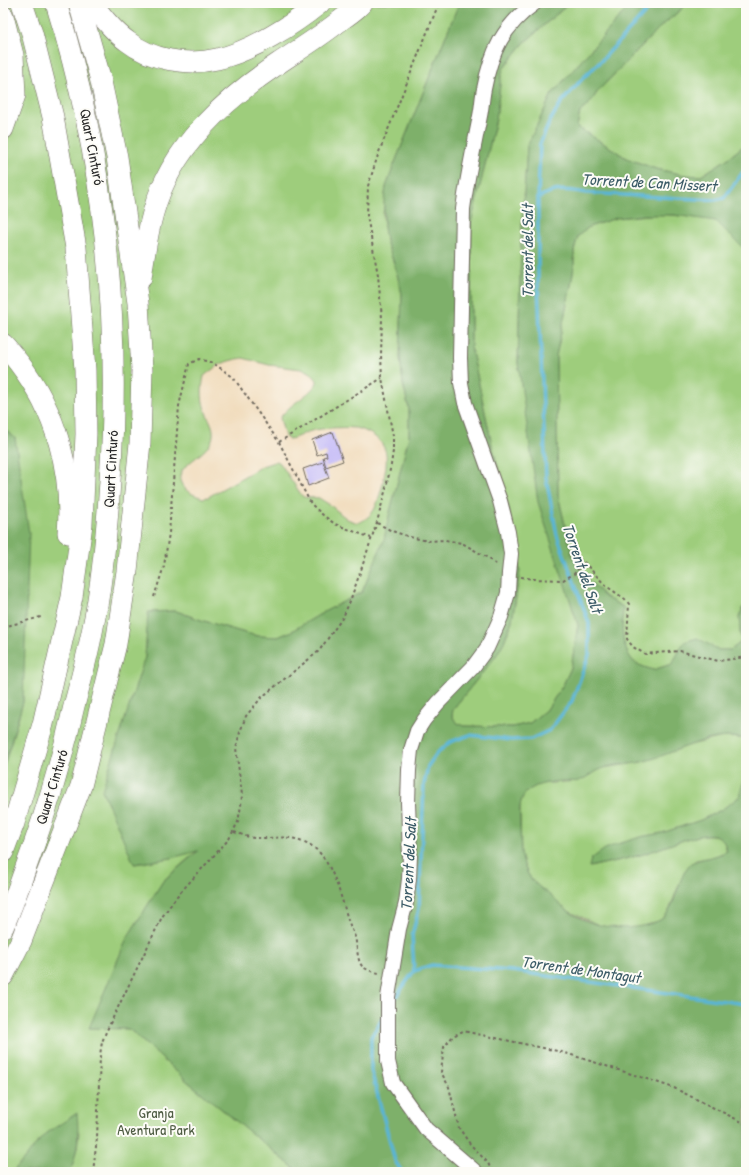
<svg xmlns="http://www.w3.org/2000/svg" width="749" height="1175" font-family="'Patrick Hand',sans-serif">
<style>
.green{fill:#9ecd7b;stroke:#647c53;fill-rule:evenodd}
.forest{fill:#7eb06b;stroke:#546e4b}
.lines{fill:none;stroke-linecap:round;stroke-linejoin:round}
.stream{stroke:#58b5d6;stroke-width:3.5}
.building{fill:#bbb0f7}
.minor-casing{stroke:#70695e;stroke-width:16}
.highway-casing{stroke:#70695e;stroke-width:22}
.path{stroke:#70695e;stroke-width:2;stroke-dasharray:3 3;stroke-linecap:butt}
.minor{stroke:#fff;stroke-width:14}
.highway{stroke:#fff;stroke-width:21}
.labels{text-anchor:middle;stroke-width:4;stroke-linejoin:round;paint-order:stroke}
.street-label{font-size:15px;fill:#2b2b2b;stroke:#fdfcf7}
.park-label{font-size:15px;fill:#4e5c43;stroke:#fdfcf7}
.water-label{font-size:16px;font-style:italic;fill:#3b5b67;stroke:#fdfcf7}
</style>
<rect width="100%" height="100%" fill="#fdfcf7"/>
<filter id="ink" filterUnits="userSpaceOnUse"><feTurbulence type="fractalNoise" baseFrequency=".025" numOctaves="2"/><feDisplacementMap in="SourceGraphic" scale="8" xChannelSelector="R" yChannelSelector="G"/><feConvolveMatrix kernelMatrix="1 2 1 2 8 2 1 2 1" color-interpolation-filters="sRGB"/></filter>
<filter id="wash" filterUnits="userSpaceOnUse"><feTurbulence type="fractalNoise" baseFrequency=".012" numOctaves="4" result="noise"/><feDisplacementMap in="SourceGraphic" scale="16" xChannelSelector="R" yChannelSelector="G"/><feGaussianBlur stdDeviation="0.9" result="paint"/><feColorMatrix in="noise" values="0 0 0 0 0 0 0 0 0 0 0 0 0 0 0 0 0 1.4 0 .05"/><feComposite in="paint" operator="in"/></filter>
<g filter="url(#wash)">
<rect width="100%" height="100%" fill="#f1dcbc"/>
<g class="green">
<path d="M3,3h456l-63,157 -10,27 -3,27 1,13 2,14 9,25 7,28 -2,63 3,27 6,25v27l-21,84 -4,20 -22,52 -38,20 -34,20 -12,5 -20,-1 -13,-3 -44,-13 -25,-9 -27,1 -4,45 -10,207 36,-6 27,-8 -35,31 -36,57 -37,90 39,1 58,52 112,91h-229l7,-24 2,-16 -41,9 -6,10 -20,21h-9v-403l20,-67 -8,-264 -12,-10zM243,358l26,7 32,4 9,3 7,8v3c-10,15 -27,20 -37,35l5,19 3,2c8,0 15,-6 23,-8 9,-3 40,-5 49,-2 11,4 21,10 25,21 5,11 -5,49 -11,60 -4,6 -10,11 -16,13l-11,-4 -17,-14 -11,-7c-6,-1 -12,1 -17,-2l-22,-33 -3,-2 -15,5 -54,31 -5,1c-9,-3 -18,-6 -22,-15 -9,-18 31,-28 32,-48 1,-7 -3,-14 -6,-20 -6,-15 -6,-24 -3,-39 15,-12 20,-15 39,-18z"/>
<path d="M569,3h63l-80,91 -25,52 -6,96 -3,121 41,199 19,63 -7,43 -8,17 -15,23 -18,15 -17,4 -50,-1 -7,-4 -4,-6 1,-7 43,-53 14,-28 6,-30 -7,-88 -17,-65 -21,-98v-124l25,-104 5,-43 2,-7 21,-26z"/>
<path d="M688,3h58v141l-19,15 -26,17 -16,-1 -29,-6 -30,-11 -12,-8 -37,-23 3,-15 10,-9 8,-12 61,-63 24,-20z"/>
<path d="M659,214l44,4 13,3 30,30v355l-4,2 -2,24 1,10 -10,8h-12l-22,-11 -12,3 -13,22 -19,6c-6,-2 -16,-5 -20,-9 -13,-15 -11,-35 -10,-54l-18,-10 -19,-20 -14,-22 -14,-60 -2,-139 15,-71 3,-19v-16l4,-14 11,-9 27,-9z"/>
<path d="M723,737l16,1 7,1v34l-7,24 -5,4 -13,9 -20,10 -39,13 -22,4 -49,22 -1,8c16,-4 34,-7 50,-12 19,-5 60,-25 77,-19 7,2 8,9 10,15l-14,6 -17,3 -6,5 -12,22 -9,24 -5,6 -5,4 -8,2 -7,3 -9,2h-17l-17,-2 -35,-16 -31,-25 -8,-13 -6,-15 -1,-53 3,-8 6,-6 10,-6 39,-3 25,-13 39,-6 48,-17z"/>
</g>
<g class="forest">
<path d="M459,3h110l-45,40 -21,26 -2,7 -5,43 -25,104v124l21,98 17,65 11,61 -8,50 -8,21 -8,14 -43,53 -1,7 4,6 7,4 50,1 17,-4 18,-15 15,-23 8,-17 7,-43 -40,-123 -20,-139 3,-121 6,-96 25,-52 80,-91h56l-5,5 -24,20 -61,63 -8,12 -10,9 -3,15 37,23 12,8 30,11 29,6 16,1 26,-17 19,-15v107l-30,-30 -42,-6h-29l-29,3 -27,9 -11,9 -4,14v16l-3,19 -15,71 2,139 14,60 14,22 19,20 18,10c-1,19 -3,39 10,54 4,4 14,7 20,9l19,-6 12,-22 13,-4 22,12h12l10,-8 -2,-25 4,-9 3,-2v133c-36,-9 -70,15 -105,23 -12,3 -26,2 -38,6 -9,3 -16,10 -24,13 -5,1 -11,0 -15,0 -12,1 -25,2 -35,9 -12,9 -9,23 -9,36 1,17 -1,28 6,44 5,12 15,18 25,26 5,5 10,10 16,14 26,19 62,23 91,11 18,-7 18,-42 32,-57 7,-6 26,-6 37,-13 -2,-7 -4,-14 -13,-16 -17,-3 -55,15 -74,20 -17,5 -34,8 -51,12l2,-8 14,-10 10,-4 25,-8 22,-4 39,-13 20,-10 18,-13 7,-24v399h-447l-112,-91 -58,-52 -40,-1 38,-90 36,-57 35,-30 -27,7 -37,6 -32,-74 43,-133 3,-45 28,-1 25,9 44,13 13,3 20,1 12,-5 34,-20 38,-20 22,-52 4,-20 21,-84v-27l-6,-25 -3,-27 2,-63 -7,-28 -9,-25 -2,-14v-26l2,-14 10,-27z"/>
<path d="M3,428l12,10 14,95 -6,169 -20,67z"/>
<path d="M77,1113c2,22 1,38 -7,59h-58l7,-7 25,-30z"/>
</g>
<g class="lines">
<g class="stream">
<path d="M538,198c16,-11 31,-8 49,-5l128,7 9,-2 22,-30"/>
<path d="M414,971l18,-6 80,6 234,33"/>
<path d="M393,1001l21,-30 -2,-36 7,-26 5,-125 4,-18 9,-13 13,-11 20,-7 41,5 20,-1 19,-9 22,-29 17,-46v-32l-32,-88 -11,-57 -8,-195v-85l2,-54 10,-23 11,-18 21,-24 19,-18 53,-58"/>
<path d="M383,1018l-12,19v33l24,91 7,11"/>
</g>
</g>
<g id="blocks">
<g class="building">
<path d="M333,432l10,29 -17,6 -3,-10 4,-1 -1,-4 -9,3 -5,-15z"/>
<path d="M323,462l6,16 -21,8 -5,-17z"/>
</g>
</g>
</g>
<g filter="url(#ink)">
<use href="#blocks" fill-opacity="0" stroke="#70695e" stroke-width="1"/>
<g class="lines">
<defs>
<path id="minor" d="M476,1172l-50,-43 -33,-46 -5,-22v-64l11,-68 7,-26 3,-24 1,-23 -2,-53 1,-33 2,-20 6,-19 7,-11 14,-17 35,-36 14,-19 14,-31 7,-24 1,-20 2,-19 -3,-22 -8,-31 -35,-98 -4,-20 -1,-25 3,-149c4,-31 11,-62 17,-93 2,-9 2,-18 4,-27 7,-37 19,-63 51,-86"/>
<g id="highway">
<path d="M92,3c10,14 21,28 35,38 24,19 60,25 90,18 33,-7 76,-34 103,-56"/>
<path d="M3,16l10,39 2,40 -12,34"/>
<path d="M141,278c3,-22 6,-44 12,-65 18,-66 71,-113 126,-150 21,-14 42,-27 62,-43 7,-5 15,-10 21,-17"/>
<path d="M3,344c6,6 11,13 16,19 37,48 54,109 49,170"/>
<path d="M3,852l11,-29 29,-99 29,-127 10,-73 4,-90 -1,-64 -9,-122 -23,-131 -21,-84 -10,-30"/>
<path d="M3,927c7,-16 13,-32 19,-49 21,-56 39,-113 52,-172 7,-26 14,-52 19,-79 10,-48 14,-97 17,-146 11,-164 -5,-320 -54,-478"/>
<path d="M3,976l18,-35 60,-155 35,-142 11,-73 13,-128 2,-73 -4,-67 -21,-146 -17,-80 -21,-74"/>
</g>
</defs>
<use href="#minor" class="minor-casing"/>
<use href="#highway" class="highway-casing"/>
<g class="path">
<path d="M279,442l103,-64"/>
<path d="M377,523l15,8 18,6 18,4 17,-1 17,3 26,15 10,8"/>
<path d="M521,577l12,2 30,1 11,-6 4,-5 -2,-8 6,-1 24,26 19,13 4,5 -2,35 6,8 12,7 35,-3 38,10 28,-4"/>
<path d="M154,597l10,-31 5,-33 10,-127 10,-42 10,-5 14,4 20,14 46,65 32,62 13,12 11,8 36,14"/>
<path d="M3,627l38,-10"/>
<path d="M234,832c7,2 13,5 20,6 21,1 41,-5 59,9 19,13 29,52 35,73 2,6 5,11 7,17 2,7 2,24 7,29 4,4 12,6 17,7"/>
<path d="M93,1172l4,-34 3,-83 2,-13 4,-10 56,-115 15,-21 52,-57 9,-17 3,-16 1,-11 -6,-47 4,-16 6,-16 16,-19 57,-46 24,-34 7,-16 11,-31 16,-48 8,-30 6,-27 2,-14v-15l-11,-58 -1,-23 1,-37 -4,-43 -11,-59 1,-30 11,-34 60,-149"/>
<path d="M492,1172l-4,-9 -18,-19 -11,-16 -10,-41 -8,-15 3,-25 9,-11 10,-5 99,21 85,27 27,9 72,36"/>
</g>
<use href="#minor" class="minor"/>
<use href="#highway" class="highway"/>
</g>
</g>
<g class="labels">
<g class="street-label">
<text transform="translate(92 147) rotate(79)" y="5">Quart Cinturó</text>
<text transform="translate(111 469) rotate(-87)" y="5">Quart Cinturó</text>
<text transform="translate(52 787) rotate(-73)" y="5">Quart Cinturó</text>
</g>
<g class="park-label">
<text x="156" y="1118">Granja<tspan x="156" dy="17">Aventura Park</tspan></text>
</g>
<g class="water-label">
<text transform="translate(649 182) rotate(3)" y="6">Torrent de Can Missert</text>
<text transform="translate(527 251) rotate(-90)" y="6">Torrent del Salt</text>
<text transform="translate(583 568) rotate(71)" y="6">Torrent del Salt</text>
<text transform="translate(408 864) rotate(-87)" y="6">Torrent del Salt</text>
<text transform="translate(581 969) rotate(8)" y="6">Torrent de Montagut</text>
</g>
</g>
<rect width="749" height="1175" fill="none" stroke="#fdfcf7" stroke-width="16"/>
</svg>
